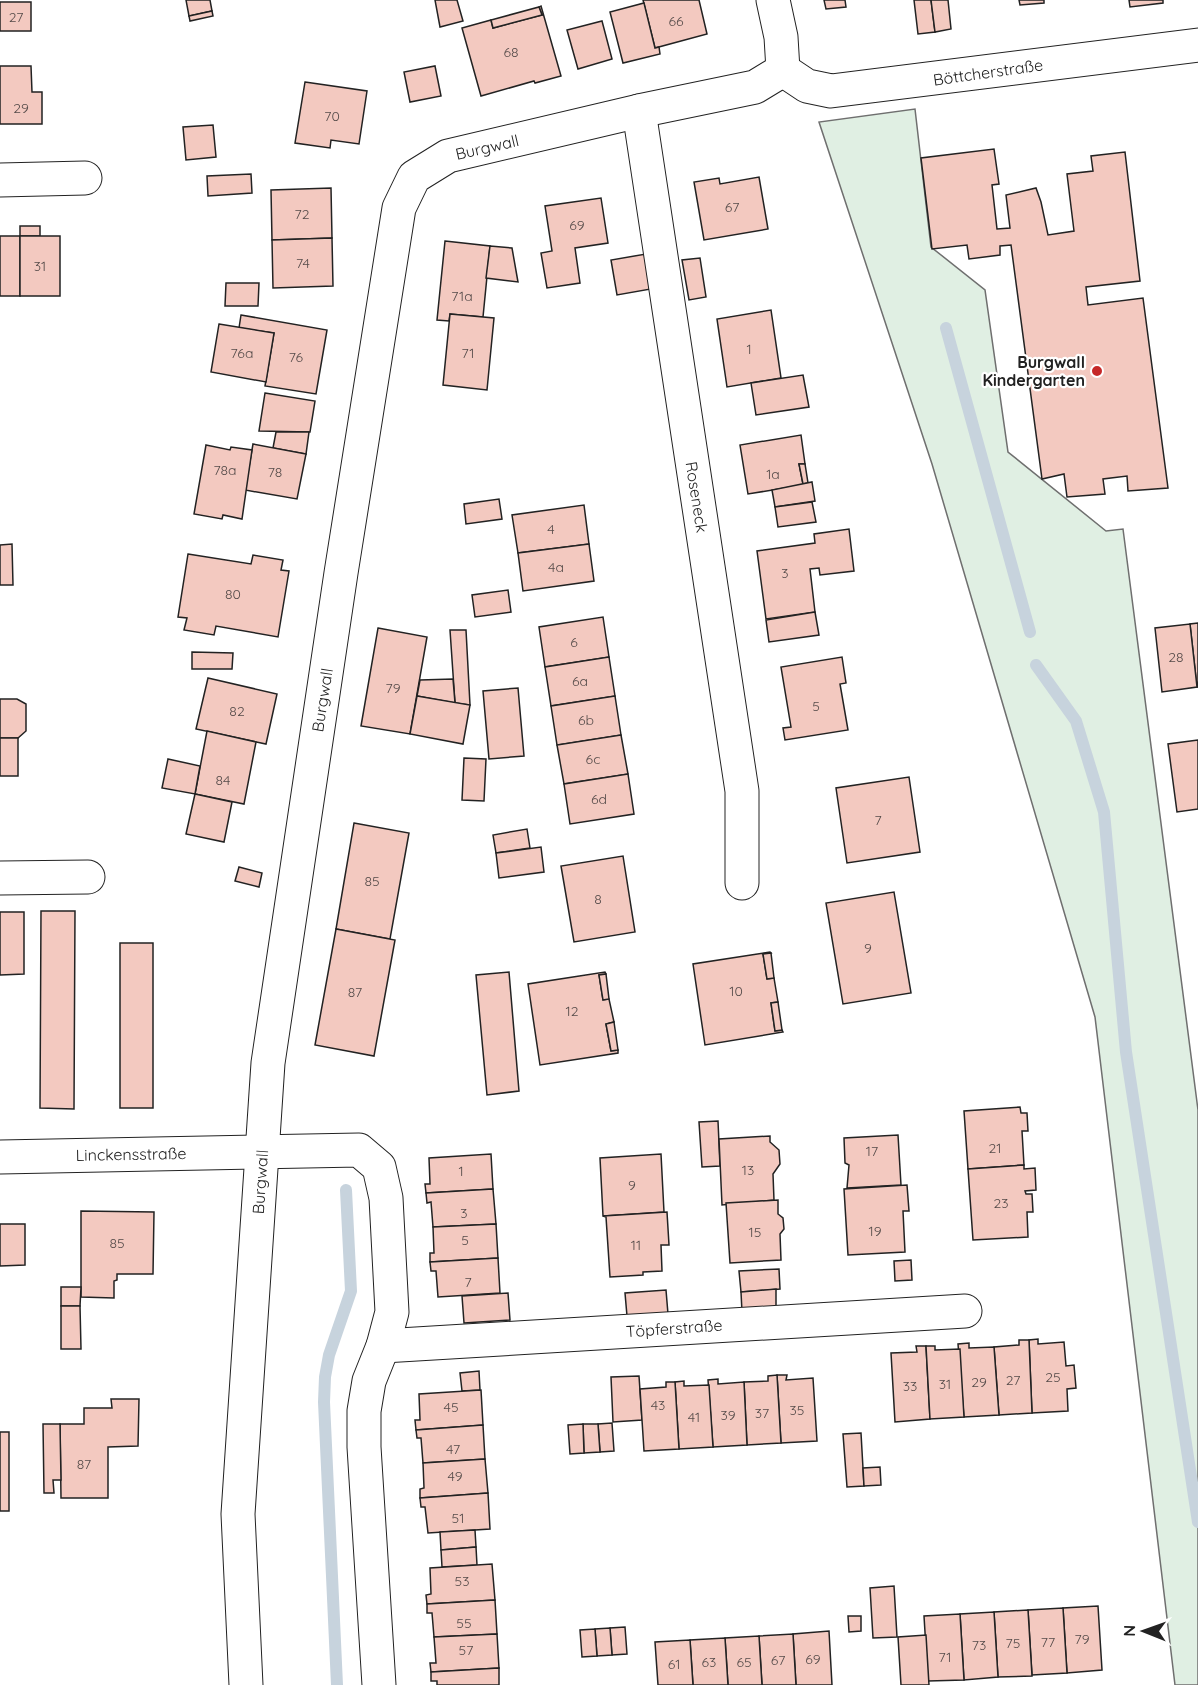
<svg xmlns="http://www.w3.org/2000/svg" width="1198" height="1685" font-family="Quicksand,sans-serif">
<style>
.green{fill:#e0efe3;stroke:#6f6f6f;stroke-width:1.5}
.lines{fill:none;stroke-linecap:round;stroke-linejoin:round}
.stream{stroke:#c7d3dd;stroke-width:12}
.building{fill:#f3c9c0;stroke:#222;stroke-width:1.5}
.minor-casing{stroke:#222;stroke-width:35}
.minor{stroke:#fff;stroke-width:33}
.poi-dot{fill:#c62828;stroke:#fff;stroke-width:2}
.labels{text-anchor:middle;stroke-width:4.5;stroke-linejoin:round;paint-order:stroke}
.number-label{font-size:14px;fill:#564c4a}
.street-label{font-size:16px;fill:#222;stroke:#fff}
.poi-label{font-size:16px;font-weight:bold;fill:#222;stroke:#fff;text-anchor:end}
</style>
<rect width="100%" height="100%" fill="#fff"/>
<path class="green" d="M915,109l16,138 54,43 23,162 98,79 17,-2 75,581v575h-23l-80,-668 -163,-553 -113,-342z"/>
<g class="lines">
<g class="stream">
<path d="M946,328l84,304"/>
<path d="M1036,665l40,56 28,91 22,240 72,470"/>
<path d="M337,1685l-13,-283 1,-25 4,-22 22,-64 -5,-101"/>
</g>
</g>
<g class="building">
<path d="M186,0h24l2,11 -23,5z"/>
<path d="M435,0h22l6,21 -23,6z"/>
<path d="M643,0h56l8,34 -52,14z"/>
<path d="M824,0h21l1,7 -20,2z"/>
<path d="M914,0h17l4,32 -17,2z"/>
<path d="M931,0h17l3,29 -16,3z"/>
<path d="M1019,0h25v3l-24,2z"/>
<path d="M1129,0h34v3l-33,4z"/>
<rect x="0" y="2" width="31" height="29"/>
<path d="M644,3l11,45 4,-1 1,7 -37,9 -13,-51z"/>
<path d="M541,6l20,70 -26,7 -1,-2 -53,15 -19,-68 29,-8 2,8 49,-13 -3,-8z"/>
<path d="M539,7l3,8 -49,13 -2,-8z"/>
<path d="M212,11l1,5 -23,5 -1,-5z"/>
<path d="M602,21l10,38 -34,10 -11,-39z"/>
<path d="M0,66h31l1,26h10v32h-42z"/>
<path d="M435,66l6,30 -31,6 -6,-30z"/>
<path d="M305,82l62,9 -8,53 -28,-4 -1,8 -35,-5z"/>
<path d="M213,125l3,32 -30,3 -3,-33z"/>
<path d="M994,149l5,35 -7,1 5,44 13,-1 -4,-33 30,-7 5,14 7,33 26,-4 -7,-57 26,-3 -2,-15 34,-4 15,129 -54,6 2,18 55,-7 25,190 -40,3 -1,-15 -24,3 2,15 -38,3 -3,-23 -22,5 -31,-234 -11,1v9l-31,4 -2,-14 -35,4 -11,-91z"/>
<path d="M251,174l1,19 -44,3 -1,-20z"/>
<path d="M759,177l9,52 -64,11 -10,-58 25,-4 1,6z"/>
<path d="M331,188l1,50 -60,2 -1,-50z"/>
<path d="M601,198l7,45 -33,5 5,35 -33,5 -6,-35 11,-2 -7,-45z"/>
<rect x="20" y="226" width="20" height="10"/>
<rect x="0" y="236" width="20" height="60"/>
<rect x="20" y="236" width="40" height="60"/>
<path d="M332,238l1,48 -60,2 -1,-48z"/>
<path d="M445,241l45,5 -7,71 -33,-3 -1,7 -12,-1z"/>
<path d="M490,246l22,2 6,34 -32,-4z"/>
<path d="M646,254l5,35 -34,6 -6,-35z"/>
<path d="M700,258l6,39 -17,3 -7,-40z"/>
<path d="M226,283h33l-1,23h-33z"/>
<path d="M771,310l10,68 -54,9 -10,-68z"/>
<path d="M450,314l44,4 -7,72 -44,-5z"/>
<path d="M241,315l86,15 -11,64 -51,-8 9,-53 -35,-5z"/>
<path d="M219,324l55,9 -8,49 -55,-10z"/>
<path d="M803,375l6,32 -53,8 -5,-32z"/>
<path d="M265,393l50,8 -5,31 -51,-1z"/>
<path d="M276,432h33l-3,22 -33,-6z"/>
<path d="M801,435l4,29h-6l4,20h6l-61,10 -8,-49z"/>
<path d="M253,444l53,10 -9,45 -52,-9z"/>
<path d="M206,445l24,5 1,-3 21,3 -10,69 -19,-4 -1,4 -28,-5z"/>
<path d="M799,464h6l3,19 -5,1z"/>
<path d="M812,482l3,19 -40,6 -3,-17z"/>
<path d="M499,499l3,20 -36,5 -2,-20z"/>
<path d="M812,502l4,20 -38,5 -3,-20z"/>
<path d="M584,505l5,39 -71,9 -6,-38z"/>
<path d="M849,529l5,42 -34,4 -1,-7 -9,1 5,43 -49,7 -9,-68 58,-8 -1,-9z"/>
<path d="M12,544l1,41h-13v-40z"/>
<path d="M589,544l5,37 -71,10 -5,-38z"/>
<path d="M188,554l63,10 2,-9 30,5 -2,10 8,1 -11,66 -62,-11 -2,9 -30,-5 3,-12 -9,-1z"/>
<path d="M508,590l3,22 -36,5 -3,-22z"/>
<path d="M815,612l4,23 -50,7 -3,-22z"/>
<path d="M603,617l6,40 -64,10 -6,-40z"/>
<path d="M1198,623v64h-1l-7,-63z"/>
<path d="M1190,624l7,63 -35,5 -7,-64z"/>
<path d="M378,628l49,9 -17,97 -49,-8z"/>
<path d="M450,630h16l4,75 -15,-2z"/>
<path d="M192,652l41,1 -1,16h-40z"/>
<path d="M609,657l6,39 -64,10 -6,-39z"/>
<path d="M842,657l4,26 -6,1 8,46 -63,10 -2,-12 8,-1 -10,-60z"/>
<path d="M208,678l69,16 -11,50 -70,-15z"/>
<path d="M453,679l2,24 -38,-7 3,-16z"/>
<path d="M518,688l6,68 -35,3 -6,-68z"/>
<path d="M417,696l53,9 -7,39 -53,-10z"/>
<path d="M615,696l6,39 -64,10 -6,-39z"/>
<path d="M0,699h17l9,5v27l-8,7h-18z"/>
<path d="M207,731l49,11 -12,62 -49,-10z"/>
<path d="M621,735l7,39 -64,10 -7,-39z"/>
<rect x="0" y="738" width="18" height="38"/>
<path d="M1198,740v69l-21,3 -9,-68z"/>
<path d="M464,758l22,1 -2,42 -22,-1z"/>
<path d="M168,759l32,7 -5,28 -33,-6z"/>
<path d="M628,774l6,40 -64,10 -6,-40z"/>
<path d="M909,777l11,75 -73,11 -11,-75z"/>
<path d="M195,794l37,8 -8,40 -38,-8z"/>
<path d="M354,823l55,10 -19,106 -54,-10z"/>
<path d="M527,829l3,19 -34,5 -3,-18z"/>
<path d="M541,847l3,25 -45,6 -3,-25z"/>
<path d="M623,856l12,76 -61,10 -13,-76z"/>
<path d="M239,867l23,6 -3,14 -24,-6z"/>
<path d="M894,892l17,101 -68,11 -17,-101z"/>
<path d="M41,911h34l-1,198 -34,-1z"/>
<path d="M0,912h24v62l-24,1z"/>
<path d="M336,929l59,11 -21,116 -59,-11z"/>
<rect x="120" y="943" width="33" height="165"/>
<path d="M770,952l1,1 -8,1 4,25 7,-1 4,24 -7,1 4,28 7,-1 1,2 -78,13 -12,-81z"/>
<path d="M771,953l3,25 -7,1 -4,-25z"/>
<path d="M509,972l10,119 -32,4 -11,-120z"/>
<path d="M605,972l1,2 -7,1 4,25 6,-1 5,23 -8,2 5,27 7,-1v3l-78,12 -12,-81z"/>
<path d="M606,974l3,25 -6,1 -4,-25z"/>
<path d="M778,1002l4,28 -7,1 -4,-28z"/>
<path d="M614,1022l4,28 -7,1 -5,-27z"/>
<path d="M1020,1107l1,6h6l1,18h-6l2,34 -56,4 -4,-58z"/>
<path d="M718,1121l2,45 -18,1 -3,-45z"/>
<path d="M898,1135l3,50 -54,3 2,-23 -4,-2 -1,-25z"/>
<path d="M770,1136v6l9,8 1,14 -7,10 1,26 -52,5 -3,-66z"/>
<path d="M491,1154l2,35 -67,4 -1,-9h5l-1,-26z"/>
<path d="M661,1154l3,58 -61,4 -3,-58z"/>
<path d="M1024,1165v4l11,-1 1,22 -11,1 1,3h6l1,18h-6l1,25 -55,3 -5,-71z"/>
<path d="M907,1185l2,26h-6l2,41 -57,3 -4,-66z"/>
<path d="M493,1189l3,35 -63,3 -2,-25 -4,1 -1,-10z"/>
<path d="M778,1200v14l5,4 1,11 -4,5 1,26 -51,3 -4,-60z"/>
<path d="M81,1211l73,1 -1,62h-36v6l-3,1v17l-33,-1z"/>
<path d="M667,1212l2,33h-8l1,26 -19,1v3l-33,2 -4,-60 -3,-1z"/>
<path d="M0,1224h25v41l-25,1z"/>
<path d="M496,1224l2,34 -68,4v-9h4l-1,-26z"/>
<path d="M498,1258l2,35 -62,4 -2,-26h-5l-1,-9z"/>
<path d="M911,1260l1,20 -17,1 -1,-20z"/>
<path d="M779,1269l1,20 -39,3 -2,-21z"/>
<path d="M61,1287h20l-1,19h-19z"/>
<path d="M776,1289v21l-34,2 -1,-20z"/>
<path d="M666,1290l2,24 -41,2 -2,-23z"/>
<path d="M508,1293l2,27 -46,3 -2,-27z"/>
<path d="M61,1306h19l1,43h-20z"/>
<path d="M1038,1339v5l26,-2 2,24 8,-1 2,23 -9,1 1,22 -36,2 -3,-73z"/>
<path d="M1019,1340h10l3,73 -33,2 -5,-68 25,-2z"/>
<path d="M969,1343v5l25,-1 5,68 -35,2 -6,-73z"/>
<path d="M916,1346h10l4,73 -35,3 -4,-69 26,-1z"/>
<path d="M926,1346h9v4l25,-1 4,68 -34,2z"/>
<path d="M479,1371l1,19 -18,1 -2,-18z"/>
<path d="M777,1375h10l-1,5 27,-2 4,63 -36,2z"/>
<path d="M777,1375l4,68 -34,2 -3,-63 24,-1v-5z"/>
<path d="M639,1376l3,44 -29,2 -2,-45z"/>
<path d="M718,1379v5l26,-2 3,63 -34,2 -5,-67z"/>
<path d="M684,1381v5l25,-1 4,62 -34,2 -4,-67z"/>
<path d="M666,1382h9l4,67 -35,2 -4,-62 26,-2z"/>
<path d="M481,1390l2,35 -67,5 -1,-10h5l-1,-26z"/>
<path d="M111,1399h28l-1,47 -30,1v51h-47l-1,-74h24v-16h28z"/>
<path d="M612,1423l2,28 -14,1 -2,-28z"/>
<path d="M43,1424h17l1,56h-8l1,13h-10z"/>
<path d="M583,1424h15l2,28 -16,1z"/>
<path d="M583,1424l1,29 -14,1 -2,-29z"/>
<path d="M483,1425l2,34 -62,4 -2,-25h-4l-1,-8z"/>
<rect x="0" y="1432" width="9" height="79"/>
<path d="M861,1433l3,53 -17,1 -4,-53z"/>
<path d="M485,1459l3,34 -68,5v-9l4,-1 -1,-25z"/>
<path d="M880,1467l1,18 -17,1 -1,-18z"/>
<path d="M488,1493l2,36 -62,4 -3,-26h-4l-1,-9z"/>
<path d="M475,1530l1,17 -35,3 -1,-18z"/>
<path d="M476,1547l1,18 -35,2 -1,-17z"/>
<path d="M492,1564l3,36 -68,4 -1,-9 5,-1 -1,-26z"/>
<path d="M894,1586l3,51 -24,1 -3,-50z"/>
<path d="M495,1600l2,34 -63,3 -2,-24h-5v-9z"/>
<path d="M1098,1606l4,64 -35,3 -4,-65z"/>
<path d="M1063,1608l4,65 -35,2 -4,-65z"/>
<path d="M1028,1610l4,66 -34,1 -4,-65z"/>
<path d="M994,1612l4,65 -34,3 -4,-66z"/>
<path d="M960,1614l4,66 -36,1 -4,-65z"/>
<path d="M848,1616h13v15l-12,1z"/>
<path d="M625,1627l2,27 -15,1 -2,-27z"/>
<path d="M610,1628l2,27 -15,1 -2,-27z"/>
<path d="M595,1629l2,27 -15,1 -2,-27z"/>
<path d="M829,1631l3,54h-36l-3,-51z"/>
<path d="M497,1634l2,34 -68,4 -1,-9h6l-2,-26z"/>
<path d="M793,1634l3,51h-34l-3,-49z"/>
<path d="M926,1635l3,50h-28l-3,-48z"/>
<path d="M759,1636l3,49h-34l-3,-47z"/>
<path d="M725,1638l3,47h-35l-3,-45z"/>
<path d="M690,1640l3,45h-35l-3,-43z"/>
<path d="M499,1668v17h-62v-4h-6v-9z"/>
</g>
<g class="lines">
<defs>
<g id="minor">
<path d="M773,0l8,37 2,33"/>
<path d="M783,70l24,16 24,5 367,-46"/>
<path d="M639,111l103,680v92"/>
<path d="M0,180l85,-2"/>
<path d="M0,878l88,-1"/>
<path d="M0,1157l359,-7 20,17 7,31 6,114 -9,34 -14,35 -5,30v36l15,238"/>
<path d="M383,1346l582,-35"/>
<path d="M246,1685l-8,-171 30,-451 73,-490 58,-365 15,-31 34,-21 191,-45 116,-24 28,-17"/>
</g>
</defs>
<use href="#minor" class="minor-casing"/>
<use href="#minor" class="minor"/>
</g>
<circle class="poi-dot" cx="1097" cy="371" r="6"/>
<g class="labels">
<g class="number-label">
<text x="16" y="22">27</text>
<text x="676" y="26">66</text>
<text x="511" y="57">68</text>
<text x="21" y="113">29</text>
<text x="332" y="121">70</text>
<text x="732" y="212">67</text>
<text x="302" y="219">72</text>
<text x="577" y="230">69</text>
<text x="303" y="268">74</text>
<text x="40" y="271">31</text>
<text x="462" y="301">71a</text>
<text x="749" y="354">1</text>
<text x="242" y="358">76a</text>
<text x="468" y="358">71</text>
<text x="296" y="362">76</text>
<text x="225" y="475">78a</text>
<text x="275" y="477">78</text>
<text x="773" y="479">1a</text>
<text x="551" y="534">4</text>
<text x="556" y="572">4a</text>
<text x="785" y="578">3</text>
<text x="233" y="599">80</text>
<text x="574" y="647">6</text>
<text x="1176" y="662">28</text>
<text x="580" y="686">6a</text>
<text x="393" y="693">79</text>
<text x="816" y="711">5</text>
<text x="237" y="716">82</text>
<text x="586" y="725">6b</text>
<text x="593" y="764">6c</text>
<text x="223" y="785">84</text>
<text x="599" y="804">6d</text>
<text x="878" y="825">7</text>
<text x="372" y="886">85</text>
<text x="598" y="904">8</text>
<text x="868" y="953">9</text>
<text x="736" y="996">10</text>
<text x="355" y="997">87</text>
<text x="572" y="1016">12</text>
<text x="995" y="1153">21</text>
<text x="872" y="1156">17</text>
<text x="748" y="1175">13</text>
<text x="461" y="1176">1</text>
<text x="632" y="1190">9</text>
<text x="1001" y="1208">23</text>
<text x="464" y="1218">3</text>
<text x="875" y="1236">19</text>
<text x="755" y="1237">15</text>
<text x="465" y="1245">5</text>
<text x="117" y="1248">85</text>
<text x="636" y="1250">11</text>
<text x="468" y="1287">7</text>
<text x="1053" y="1382">25</text>
<text x="1013" y="1385">27</text>
<text x="979" y="1387">29</text>
<text x="945" y="1389">31</text>
<text x="910" y="1391">33</text>
<text x="658" y="1410">43</text>
<text x="451" y="1412">45</text>
<text x="797" y="1415">35</text>
<text x="762" y="1418">37</text>
<text x="728" y="1420">39</text>
<text x="694" y="1422">41</text>
<text x="453" y="1454">47</text>
<text x="84" y="1469">87</text>
<text x="455" y="1481">49</text>
<text x="458" y="1523">51</text>
<text x="462" y="1586">53</text>
<text x="464" y="1628">55</text>
<text x="1082" y="1644">79</text>
<text x="1048" y="1647">77</text>
<text x="1013" y="1648">75</text>
<text x="979" y="1650">73</text>
<text x="466" y="1655">57</text>
<text x="945" y="1662">71</text>
<text x="813" y="1664">69</text>
<text x="778" y="1665">67</text>
<text x="709" y="1667">63</text>
<text x="744" y="1667">65</text>
<text x="674" y="1669">61</text>
</g>
<g class="street-label">
<text transform="translate(988 72) rotate(-8)" y="6">Böttcherstraße</text>
<text transform="translate(487 147) rotate(-13)" y="6">Burgwall</text>
<text transform="translate(697 497) rotate(81)" y="6">Roseneck</text>
<text transform="translate(322 700) rotate(-81)" y="6">Burgwall</text>
<text transform="translate(131 1154) rotate(-1)" y="6">Linckensstraße</text>
<text transform="translate(260 1182) rotate(-86)" y="6">Burgwall</text>
<text transform="translate(674 1328) rotate(-4)" y="6">Töpferstraße</text>
</g>
<g class="poi-label">
<text x="1085" y="368">Burgwall<tspan x="1085" dy="18">Kindergarten</tspan></text>
</g>
</g>
<g transform="translate(1144 1631) rotate(271)" stroke="#ffffff" stroke-width="4.5" paint-order="stroke">
<path d="M0-4.5L10 22L0 15L-10 22Z" fill="#222222"/>
<text y="-9" font-size="16" font-weight="bold" text-anchor="middle" fill="#222222">N</text>
</g>
</svg>
